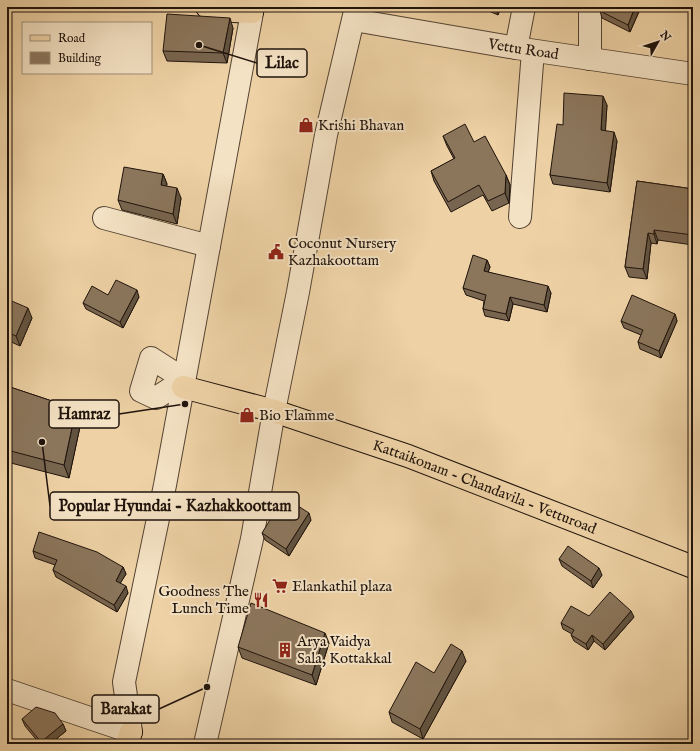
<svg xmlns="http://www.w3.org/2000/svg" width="700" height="751" font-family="'IM FELL English',serif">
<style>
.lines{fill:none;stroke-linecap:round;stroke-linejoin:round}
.minor-casing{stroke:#534332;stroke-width:24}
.major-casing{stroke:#1f130c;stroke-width:24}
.highway-casing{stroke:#1f130c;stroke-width:24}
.minor{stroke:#f4e2c4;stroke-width:22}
.major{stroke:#eed2a5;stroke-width:22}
.highway{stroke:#eed2a5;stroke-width:22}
.wall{fill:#78654f;stroke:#1f130c}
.shaded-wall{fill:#615340;stroke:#1f130c}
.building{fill:#8b765c;stroke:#1f130c}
.labels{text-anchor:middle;stroke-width:4;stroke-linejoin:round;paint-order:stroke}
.street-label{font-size:15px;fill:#1f130c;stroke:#f4e2c4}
.poi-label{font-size:15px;fill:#1f130c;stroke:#f4e2c4;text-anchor:start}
.leader{fill:none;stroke:#1f130c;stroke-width:1.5}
.callout-dot{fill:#1f130c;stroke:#f4e2c4;stroke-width:1.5}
.callout{fill:#f4e2c4;stroke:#1f130c;stroke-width:1.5}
.callout-label{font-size:16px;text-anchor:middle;font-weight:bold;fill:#1f130c}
</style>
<rect width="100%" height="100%" fill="#eed2a5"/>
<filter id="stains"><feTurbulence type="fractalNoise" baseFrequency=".005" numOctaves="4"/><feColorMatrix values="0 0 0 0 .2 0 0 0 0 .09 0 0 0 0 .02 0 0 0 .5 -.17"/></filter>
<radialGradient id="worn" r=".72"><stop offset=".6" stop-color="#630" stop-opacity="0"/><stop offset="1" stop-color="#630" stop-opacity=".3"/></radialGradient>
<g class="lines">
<defs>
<g id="minor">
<path d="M590,7v52"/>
<path id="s1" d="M354,20l162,28 177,26"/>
<path d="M516,48l8,-41"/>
<path d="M520,217l13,-166"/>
<path d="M104,218l105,28"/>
<path d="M176,385l-20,13 -15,-7 10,-33 25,16v11l7,2"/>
<path d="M7,690l124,42 -7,-50 41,-197 88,-478"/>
<path d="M205,744l47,-205 22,-128 24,-119 28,-157 30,-128"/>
</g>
<g id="major">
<path d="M207,7l27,4 18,1"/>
<path id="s2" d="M183,387l91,24 134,45 285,111"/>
</g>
<path id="highway" d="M127,744l4,-12"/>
</defs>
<use href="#minor" class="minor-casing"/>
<use href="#major" class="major-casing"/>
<use href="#highway" class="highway-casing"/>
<use href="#minor" class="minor"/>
<use href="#major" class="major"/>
<use href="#highway" class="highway"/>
</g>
<g class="wall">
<path d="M482,7h19l-3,8 -16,-7z"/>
<path d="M600,7h41l-11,25 -28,-14 -2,-7z"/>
<path d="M233,28l-6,35 -60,-2 -4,-10z"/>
<path d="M607,105l-2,25 12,11 -7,51 -57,-8 -3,-9 13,-50z"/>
<path d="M443,136l31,6 32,33 4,10 -1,18 -17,8 -9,-16 -32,17 -17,-31 -3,-10 23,-12 -7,-13z"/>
<path d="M163,174l4,10 -1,2 15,12 -4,26 -55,-14 -4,-10z"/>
<path d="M637,181l56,8v56l-35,-5 -1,4 -6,-1 -4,36 -18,-2 -4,-10z"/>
<path d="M487,260l3,7 -2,5 63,21 -4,19 -34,-8 -4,17 -24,-5 -2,-7 1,-8 -18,-6 -3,-7z"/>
<path d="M108,295l31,2 -16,31 -37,-19 -3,-6z"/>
<path d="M7,299l25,19 -12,28 -13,-6z"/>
<path d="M675,314l2,7 -16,37 -21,-9 -2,-7 3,-7 -17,-7 -3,-7z"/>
<path d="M7,386l69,23 5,13 -12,56 -62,-16z"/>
<path d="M311,520l-22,36 -24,-16 -3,-7z"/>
<path d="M33,551l90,16 3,7 -6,9 8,10 -11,19 -61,-35 -3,-7 2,-5 -20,-7z"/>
<path d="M559,559l43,16 -9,13 -31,-22z"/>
<path d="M589,616l45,1 -29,33 -11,-9 -6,9 -14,-9 -3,-6 1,-1 -9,-5 -2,-6z"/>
<path d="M329,643l-13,42 -74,-27 -4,-11z"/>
<path d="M466,661l-43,78 -31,-17 -3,-10 45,-39z"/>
<path d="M22,719l41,5 3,7 -16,13h-10l-15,-18z"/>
</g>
<g class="shaded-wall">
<path d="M496,7h5l-3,8 -3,-7z"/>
<path d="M635,7h6l-11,25 -2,-7z"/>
<path d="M230,18l3,10 -6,35 -4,-10z"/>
<path d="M603,96l4,9 -2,34 -4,-9z"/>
<path d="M614,132l3,9 -7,51 -3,-9z"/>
<path d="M163,174l4,10 -2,11 -4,-10z"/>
<path d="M506,175l4,10 -1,18 -4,-10z"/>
<path d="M177,188l4,10 -4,26 -4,-10z"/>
<path d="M654,230l4,10 -1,4 -3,-10z"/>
<path d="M648,233l3,10 -4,36 -4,-10z"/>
<path d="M487,260l3,7 -4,11 -2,-7z"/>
<path d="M548,286l3,7 -4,19 -3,-7z"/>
<path d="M137,290l2,7 -16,31 -3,-6z"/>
<path d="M510,297l3,7 -4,17 -3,-7z"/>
<path d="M28,308l4,10 -12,28 -4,-10z"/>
<path d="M675,314l2,7 -16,37 -2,-7z"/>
<path d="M76,409l5,13 -12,56 -5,-13z"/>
<path d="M309,513l2,7 -22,36 -3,-7z"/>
<path d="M123,567l3,7 -8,13 -2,-6z"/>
<path d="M599,568l3,7 -9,13 -2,-7z"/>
<path d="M126,586l2,7 -11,19 -3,-7z"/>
<path d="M631,611l3,6 -29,33 -2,-6z"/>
<path d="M325,633l4,10 -13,42 -4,-10z"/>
<path d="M592,635l2,6 -6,9 -2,-6z"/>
<path d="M462,651l4,10 -43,78 -3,-10z"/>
<path d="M63,724l3,7 -16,13h-8l-1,-2z"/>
</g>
<g class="building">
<path d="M600,7h35l-7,18 -28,-14z"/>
<path d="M167,14l63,4 -7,35 -60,-2z"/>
<path d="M564,93l39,3 -2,34 13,2 -7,51 -57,-8 7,-51 6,1z"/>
<path d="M465,124l9,18 11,-6 21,39 -1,18 -17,8 -9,-16 -31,17 -17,-31 24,-13 -12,-22z"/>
<path d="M124,167l39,7 -2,11 16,3 -4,26 -55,-14z"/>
<path d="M637,181l56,8v46l-39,-5v4l-6,-1 -5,36 -18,-2z"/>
<path d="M473,255l14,5 -3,11 64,15 -4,19 -34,-8 -4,17 -23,-5 3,-14 -23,-7z"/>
<path d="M116,280l21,10 -17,32 -37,-19 9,-17 16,9z"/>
<path d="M632,295l43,19 -16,37 -21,-9 5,-12 -22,-9z"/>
<path d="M7,299l21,9 -12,28 -9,-4z"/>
<path d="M7,386l69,23 -12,56 -57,-15z"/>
<path d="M284,497l25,16 -23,36 -24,-16z"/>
<path d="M39,532l58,20 26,15 -7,14 10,5 -12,19 -61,-35 4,-10 -24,-9z"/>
<path d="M568,546l31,22 -8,13 -32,-22z"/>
<path d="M610,592l21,19 -28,33 -11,-9 -6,9 -15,-9 3,-5 -13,-7 10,-17 18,10z"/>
<path d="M251,603l74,30 -13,42 -74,-28z"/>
<path d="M451,644l11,7 -42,78 -31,-17 27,-50 18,11z"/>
<path d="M36,707l19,6 8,11 -22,18 -19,-23z"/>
</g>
<defs>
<symbol id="shop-bare" viewBox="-9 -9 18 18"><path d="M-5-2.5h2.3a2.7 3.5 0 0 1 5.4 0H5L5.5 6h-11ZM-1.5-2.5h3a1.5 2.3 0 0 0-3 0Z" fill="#8f2418" stroke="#f4e2c4" stroke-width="2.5" paint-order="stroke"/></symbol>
<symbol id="civic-bare" viewBox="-9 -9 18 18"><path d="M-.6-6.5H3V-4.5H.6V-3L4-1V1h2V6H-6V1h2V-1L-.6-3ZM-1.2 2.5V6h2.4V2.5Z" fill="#8f2418" stroke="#f4e2c4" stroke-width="2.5" paint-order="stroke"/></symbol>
<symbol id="supermarket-bare" viewBox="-9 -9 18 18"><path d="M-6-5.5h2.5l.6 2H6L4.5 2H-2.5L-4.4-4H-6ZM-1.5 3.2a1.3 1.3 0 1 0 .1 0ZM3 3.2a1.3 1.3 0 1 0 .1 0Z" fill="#8f2418" stroke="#f4e2c4" stroke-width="2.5" paint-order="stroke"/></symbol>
<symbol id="restaurant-bare" viewBox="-9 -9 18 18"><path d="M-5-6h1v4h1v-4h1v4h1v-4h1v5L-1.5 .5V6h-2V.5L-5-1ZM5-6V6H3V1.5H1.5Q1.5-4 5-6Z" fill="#8f2418" stroke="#f4e2c4" stroke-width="2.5" paint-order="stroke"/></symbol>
<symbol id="building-bare" viewBox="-9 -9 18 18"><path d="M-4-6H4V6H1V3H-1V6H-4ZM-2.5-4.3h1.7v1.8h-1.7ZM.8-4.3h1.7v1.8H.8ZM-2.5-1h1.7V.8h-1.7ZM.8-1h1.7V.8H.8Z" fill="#8f2418" stroke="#f4e2c4" stroke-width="2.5" paint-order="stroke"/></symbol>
</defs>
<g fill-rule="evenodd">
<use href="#shop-bare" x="295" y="114" width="22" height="22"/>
<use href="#civic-bare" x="265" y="241" width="22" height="22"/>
<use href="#shop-bare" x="236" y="404" width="22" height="22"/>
<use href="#supermarket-bare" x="269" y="575" width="22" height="22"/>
<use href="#restaurant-bare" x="250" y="589" width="22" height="22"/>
<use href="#building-bare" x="274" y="639" width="22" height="22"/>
</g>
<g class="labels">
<g class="street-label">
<text dy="5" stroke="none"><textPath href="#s1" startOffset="172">Vettu Road</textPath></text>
<text dy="5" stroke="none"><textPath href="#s2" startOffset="318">Kattaikonam - Chandavila - Vetturoad</textPath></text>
</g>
<g class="poi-label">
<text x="318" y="130">Krishi Bhavan</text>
<text x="288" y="248">Coconut Nursery<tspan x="288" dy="17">Kazhakoottam</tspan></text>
<text x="259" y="420">Bio Flamme</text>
<text x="292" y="591">Elankathil plaza</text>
<text x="249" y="596" text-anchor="end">Goodness The<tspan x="249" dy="17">Lunch Time</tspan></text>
<text x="297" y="646">Arya Vaidya<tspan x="297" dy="17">Sala, Kottakkal</tspan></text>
</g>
</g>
<path class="leader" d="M199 45L257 63M185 404L119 414M42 442L50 506M207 687L159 709"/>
<g class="callout-dot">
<circle cx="199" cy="45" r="4"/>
<circle cx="185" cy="404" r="4"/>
<circle cx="42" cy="442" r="4"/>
<circle cx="207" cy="687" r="4"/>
</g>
<g class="callout">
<rect x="257" y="49" width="50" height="28" rx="4"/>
<rect x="49" y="400" width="70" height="28" rx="4"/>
<rect x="50" y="492" width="249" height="28" rx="4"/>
<rect x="92" y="695" width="67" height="28" rx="4"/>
</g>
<g class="callout-label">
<text x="282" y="68">Lilac</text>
<text x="84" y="419">Hamraz</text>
<text x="175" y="511">Popular Hyundai - Kazhakkoottam</text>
<text x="126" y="714">Barakat</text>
</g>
<rect width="700" height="751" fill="none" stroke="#eed2a5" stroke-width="24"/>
<rect x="8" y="8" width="684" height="735" fill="none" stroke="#1f130c" stroke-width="2"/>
<rect x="12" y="12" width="676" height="727" fill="none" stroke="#1f130c"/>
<rect x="22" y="22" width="130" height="52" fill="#f4e2c4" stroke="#9f8f7a"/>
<rect x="30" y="35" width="20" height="6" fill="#eed2a5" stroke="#9f8f7a"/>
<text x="58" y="42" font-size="12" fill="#1f130c">Road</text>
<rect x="30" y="52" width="20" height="12" fill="#8b765c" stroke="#9f8f7a"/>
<text x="58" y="62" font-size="12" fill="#1f130c">Building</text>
<g transform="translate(658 42) rotate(51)" stroke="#f4e2c4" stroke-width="3" paint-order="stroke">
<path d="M0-3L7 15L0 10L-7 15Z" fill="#1f130c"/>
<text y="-6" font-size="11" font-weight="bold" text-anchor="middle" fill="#1f130c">N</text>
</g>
<rect width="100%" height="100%" filter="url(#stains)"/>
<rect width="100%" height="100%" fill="url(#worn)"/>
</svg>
